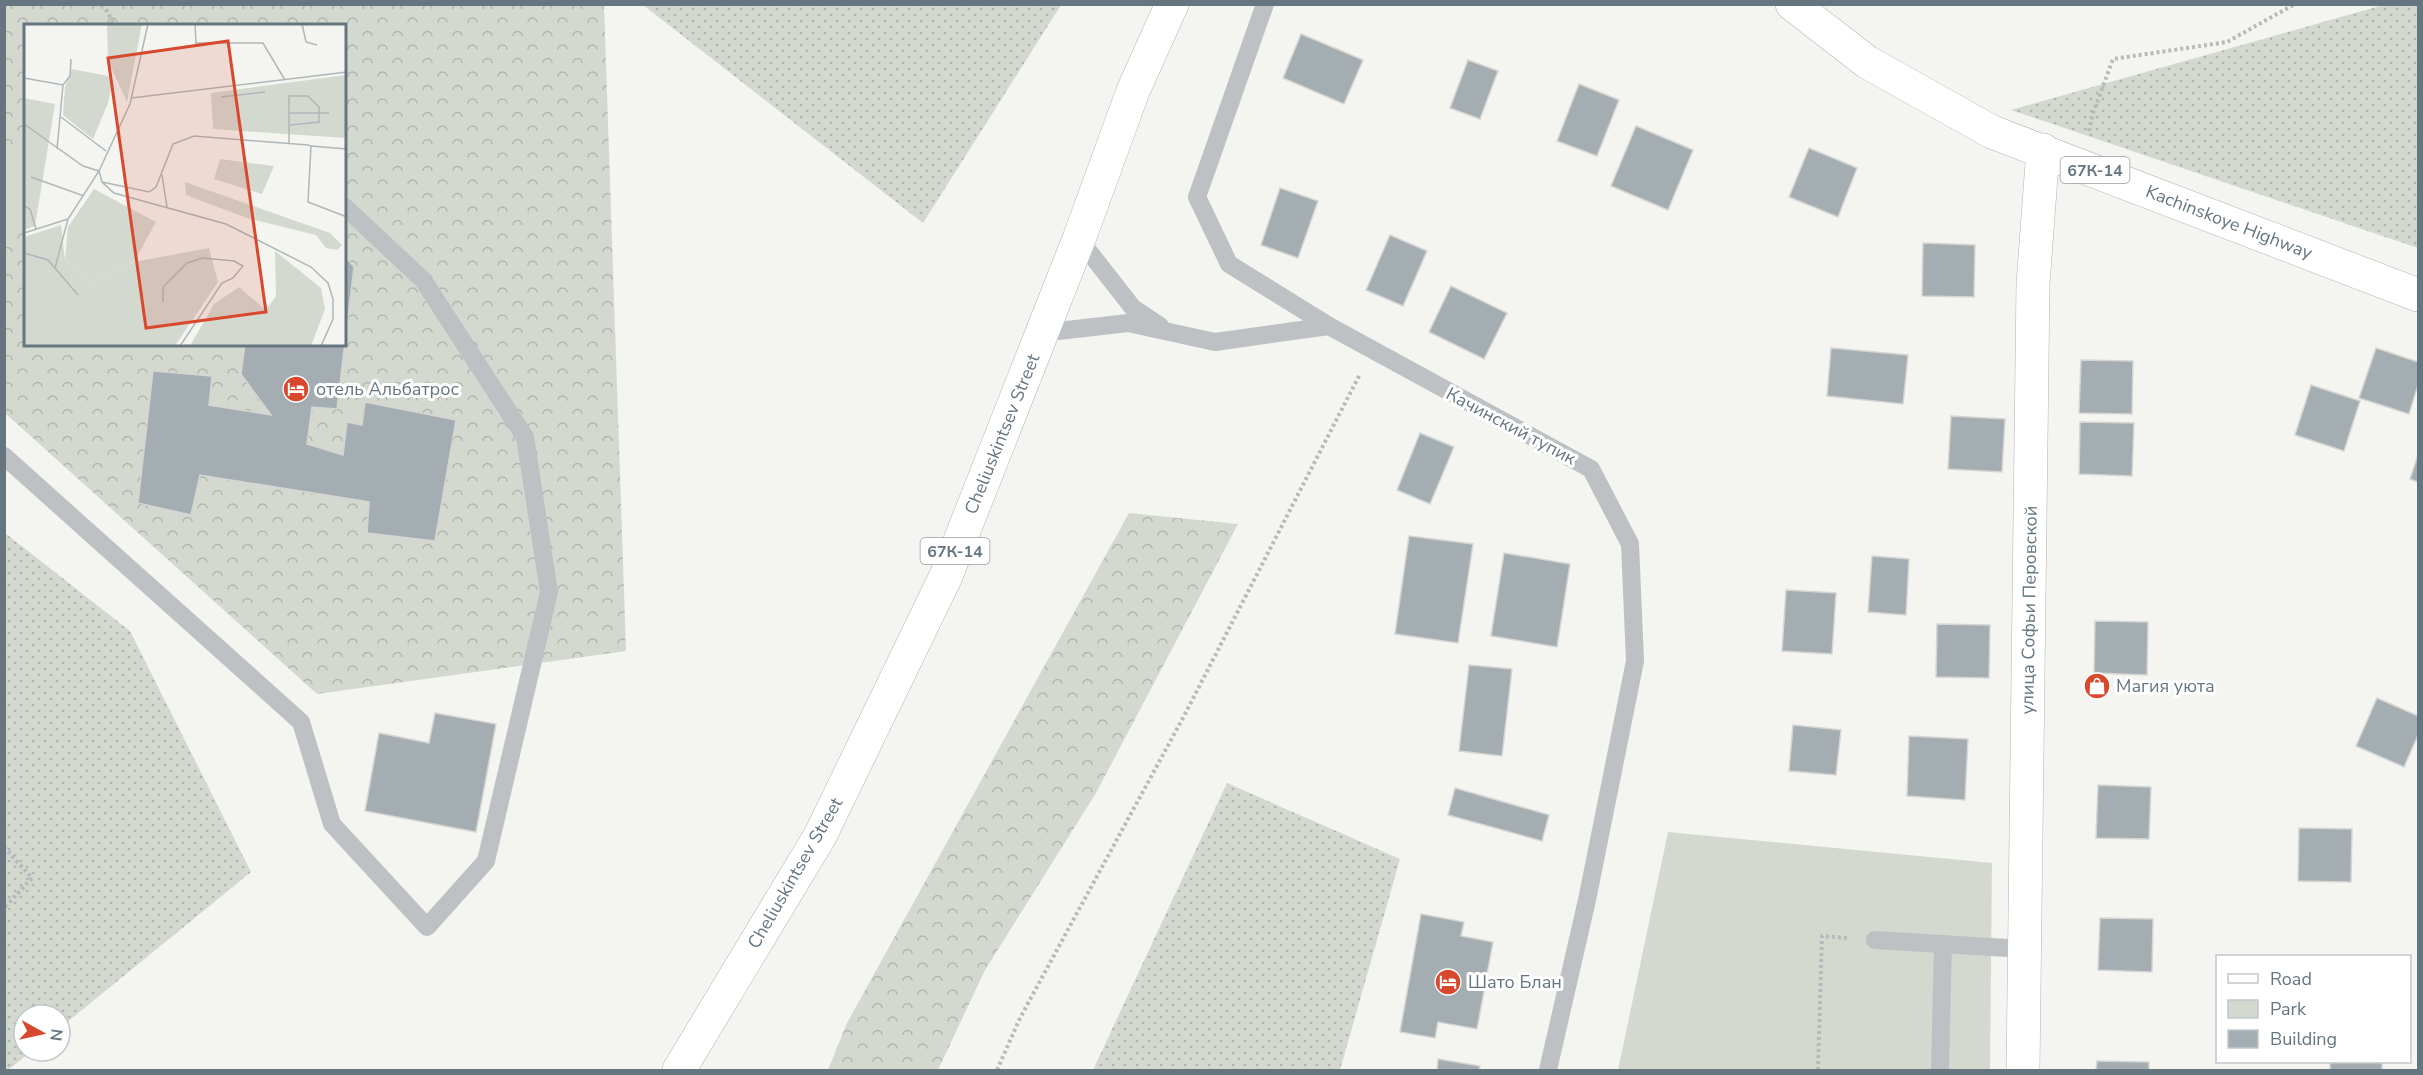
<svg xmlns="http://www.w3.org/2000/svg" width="2423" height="1075" font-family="'Nunito Sans',sans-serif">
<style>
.grass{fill:url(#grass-dots)}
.forest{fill:url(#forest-crowns);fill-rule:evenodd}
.green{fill:#d4d9d0}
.building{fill:#a4adb1;stroke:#d5d5d3;stroke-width:1.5}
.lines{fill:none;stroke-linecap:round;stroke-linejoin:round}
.secondary-casing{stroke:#b0b5b9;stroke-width:34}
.primary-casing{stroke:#b1b5b8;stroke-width:34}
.path{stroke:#b7babc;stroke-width:4;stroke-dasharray:3 3;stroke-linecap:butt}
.lane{stroke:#bdc1c4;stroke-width:18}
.secondary{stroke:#fff;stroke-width:33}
.primary{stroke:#fff;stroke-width:33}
.labels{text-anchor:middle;stroke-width:6;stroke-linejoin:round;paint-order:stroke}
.shield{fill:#fff;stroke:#939fa6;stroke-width:1.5}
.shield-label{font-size:16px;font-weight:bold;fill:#657680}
.street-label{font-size:18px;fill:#657680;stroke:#fff}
.poi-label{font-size:18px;fill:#657680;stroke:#fff;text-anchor:start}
.inset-road{fill:none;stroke:#aeb7b9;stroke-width:1.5}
.view{fill:#d8482d;fill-opacity:0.15;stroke:#d8482d;stroke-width:3}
.inset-edge{fill:none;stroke:#657680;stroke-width:3}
</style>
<defs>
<pattern id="grass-dots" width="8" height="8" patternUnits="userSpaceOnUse" patternTransform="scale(1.5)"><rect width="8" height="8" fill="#d4d9d0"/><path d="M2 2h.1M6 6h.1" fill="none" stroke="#b0b5ae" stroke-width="1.8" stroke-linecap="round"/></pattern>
<pattern id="forest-crowns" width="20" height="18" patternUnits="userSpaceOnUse" patternTransform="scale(1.5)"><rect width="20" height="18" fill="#d4d9d0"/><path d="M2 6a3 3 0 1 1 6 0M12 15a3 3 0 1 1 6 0" fill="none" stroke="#b0b5ae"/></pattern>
</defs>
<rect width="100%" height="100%" fill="#f4f4f0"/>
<g class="grass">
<path d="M2387,4l31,1v243l-407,-138z"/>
<path d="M643,5h418l-138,218z"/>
<path d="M5,533l125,98 121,241 -191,156v-13h-36v36h8l-24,19h-4z"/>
<path d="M1227,783l173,76 -60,211h-247z"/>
</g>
<g class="forest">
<path d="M5,5h599l22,646 -309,43 -312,-281zM26,26h319v319h-319z"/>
<path d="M1129,513l109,11 -142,269 -111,177 -47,100h-110l19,-47z"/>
</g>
<g class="green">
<path d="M5,145l20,5v81l-20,-5z"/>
<path d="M1668,832l324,31 -2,207h-372z"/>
</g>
<g class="building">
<path d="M1301,34l62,26 -19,44 -61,-26z"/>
<path d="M1468,60l30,11 -18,48 -30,-11z"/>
<path d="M1579,84l40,16 -22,56 -40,-15z"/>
<path d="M1636,126l57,24 -25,60 -57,-24z"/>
<path d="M1809,148l48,20 -19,49 -49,-20z"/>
<path d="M1280,188l38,13 -20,57 -37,-13z"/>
<path d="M1390,235l37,16 -24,55 -37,-16z"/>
<path d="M1923,243l52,2 -1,52 -52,-1z"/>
<path d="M345,256l9,11 -17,142 -25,-2 -5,37 36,11 4,-33 15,3 3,-23 91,18 -21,121 -68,-8 2,-31 -169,-27 -9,40 -53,-12 15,-132 59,5 -3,29 62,10 -30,-41 4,-29h100z"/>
<path d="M1451,286l56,27 -23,46 -55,-27z"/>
<path d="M1831,348l77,7 -5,49 -76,-8z"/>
<path d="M2376,348l42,14v23l-9,29 -50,-16z"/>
<path d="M2081,360l52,1 -1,53 -53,-1z"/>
<path d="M2311,385l49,16 -16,50 -49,-16z"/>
<path d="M1951,416l54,3 -3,53 -54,-3z"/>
<path d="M2080,422l54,1 -2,53 -53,-2z"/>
<path d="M1420,433l34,14 -24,57 -33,-14z"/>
<path d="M2418,455v27l-8,-3z"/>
<path d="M1409,536l64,8 -15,99 -63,-9z"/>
<path d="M1504,553l66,11 -13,83 -66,-11z"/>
<path d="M1872,556l37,3 -3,56 -38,-3z"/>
<path d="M1786,590l50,3 -4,61 -50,-3z"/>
<path d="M2095,621l53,1 -1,53 -53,-2z"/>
<path d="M1937,624l53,1 -1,53 -53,-1z"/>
<path d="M1469,665l43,4 -10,87 -43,-5z"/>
<path d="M2377,698l41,18v19l-14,32 -48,-21z"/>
<path d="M435,713l61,11 -20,108 -111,-21 14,-78 50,10z"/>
<path d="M1793,725l48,5 -5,45 -47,-4z"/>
<path d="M1909,736l59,3 -3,61 -58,-4z"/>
<path d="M2098,785l53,2 -2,52 -53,-1z"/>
<path d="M1455,788l94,27 -7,26 -94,-26z"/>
<path d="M2299,828l53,1 -1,53 -53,-1z"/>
<path d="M1421,914l43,8 -3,14 32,6 -16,87 -39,-7 -3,16 -35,-6z"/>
<path d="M2100,918l53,1 -1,53 -54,-2z"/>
<path d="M1438,1059l42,7 -1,4h-42z"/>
<path d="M2097,1061l52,1v8h-53z"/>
<rect x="2330" y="1062" width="52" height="8"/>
</g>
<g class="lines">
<defs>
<path id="secondary" d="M2023,1070l10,-786 10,-134"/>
<g id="primary">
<path d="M1792,4l75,58 125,70 426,163"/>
<path d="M679,1070l141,-234 126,-260 133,-337 54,-148 39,-87"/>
</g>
</defs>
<use href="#secondary" class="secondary-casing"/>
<use href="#primary" class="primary-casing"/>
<g class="path">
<path d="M103,4l12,22"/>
<path d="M2089,131l3,-15 21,-57 114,-17 68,-38"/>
<path d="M4,847l28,31 -28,30"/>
<path d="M997,1070l23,-52 164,-302 176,-342"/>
<path d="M1818,1070l4,-134 25,2"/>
</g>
<g class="lane">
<path d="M1265,4l-68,193 32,67 100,62 262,143 39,75 5,117 -48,239 -39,170"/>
<path d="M1079,239l54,69 27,18"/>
<path d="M1041,333l87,-10 87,19 114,-16"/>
<path d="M4,456l297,266 31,102 95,103 59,-66 63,-269 -24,-155 -102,-157 -78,-73"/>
<path d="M1875,940l149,9"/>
<path d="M1940,1070l3,-126"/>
</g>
<use href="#secondary" class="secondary"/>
<use href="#primary" class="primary"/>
</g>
<defs>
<symbol id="hotel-disc" viewBox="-11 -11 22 22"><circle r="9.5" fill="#d8482d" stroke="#fff"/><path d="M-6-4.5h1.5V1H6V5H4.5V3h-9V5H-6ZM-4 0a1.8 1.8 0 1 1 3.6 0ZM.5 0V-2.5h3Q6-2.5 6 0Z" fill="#fff"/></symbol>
<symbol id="shop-disc" viewBox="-11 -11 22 22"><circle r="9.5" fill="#d8482d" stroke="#fff"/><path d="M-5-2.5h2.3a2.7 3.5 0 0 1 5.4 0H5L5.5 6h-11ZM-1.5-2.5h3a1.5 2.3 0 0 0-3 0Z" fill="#fff"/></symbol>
</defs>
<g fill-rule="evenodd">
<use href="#hotel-disc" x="281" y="374" width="30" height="30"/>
<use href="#shop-disc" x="2082" y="671" width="30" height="30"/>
<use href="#hotel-disc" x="1433" y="967" width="30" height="30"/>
</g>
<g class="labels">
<g class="shield">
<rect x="2060.5" y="157" width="69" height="26" rx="4.5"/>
<rect x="920.5" y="538" width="69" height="26" rx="4.5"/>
</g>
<g class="shield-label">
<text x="2095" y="176">67К-14</text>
<text x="955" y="557">67К-14</text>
</g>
<g class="street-label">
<text transform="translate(2229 222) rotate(21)" y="6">Kachinskoye Highway</text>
<text transform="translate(1511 426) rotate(28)" y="6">Качинский тупик</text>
<text transform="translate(1002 434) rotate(-68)" y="6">Cheliuskintsev Street</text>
<text transform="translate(2029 610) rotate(-89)" y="6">улица Софьи Перовской</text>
<text transform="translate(795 873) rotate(-60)" y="6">Cheliuskintsev Street</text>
</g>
<g class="poi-label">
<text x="316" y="395">отель Альбатрос</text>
<text x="2116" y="692">Магия уюта</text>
<text x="1468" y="988">Шато Блан</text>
</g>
</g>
<g transform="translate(24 24)">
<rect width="322" height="322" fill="#f4f4f0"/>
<path d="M83,0h35l-15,78 -19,-41zM48,45l36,7 4,8 -4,19 -15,36 -30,-24 2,-28zM196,135l54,7 -12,28 -48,-15zM70,165l62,33 -22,40 -44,22 -25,-24 3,-33zM251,227l46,37 4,21 -14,37h-121l24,-42 25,-17 27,23 10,-14z" fill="#d4d9d0"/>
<path d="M161,158l145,51 12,12 -5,5 -11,-2 -10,-13 -69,-17 -61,-23zM37,201l4,35 25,24 44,-22 75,-14 9,34 -43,64h-151v-109z" fill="#d4d9d0"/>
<path d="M322,51v63l-133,-9 -2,-36zM50,68l12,3 -5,23 -12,-3zM0,74l31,6 -20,122 -11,4zM-2 251a9 9 0 1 1 18 0a9 9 0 1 1-18 0Z" fill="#d4d9d0"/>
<path class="inset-road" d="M124,0l-18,80 -31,67 3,11 12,11 112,31 85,43 17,16 5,16v20l-12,27M171,0l1,19h67l22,37M278,0l4,18 11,3M0,54l39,7 7,-9 1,-17M197,73l44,-5M107,74l216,-26M266,89h39M37,93l45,34M0,100l59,42 16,5 -31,48 -13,49M265,119v-47h19l11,11v15l-29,3M287,122l36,3M33,125l6,-64M138,151l5,32M7,153l53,19M78,158l47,10 7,-5 17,-43 21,-8 114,9 3,1 -3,56 39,15M0,182l6,3 6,20M0,209l44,-14M0,229l24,7 30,35M139,278v-15l24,-24 16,-5 31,3 9,5 -10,12 -11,5 -42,63"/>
<path class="view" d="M204,17l38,271 -120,16 -38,-270z"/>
<rect width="322" height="322" class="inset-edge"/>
</g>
<rect width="2423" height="1075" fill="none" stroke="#657680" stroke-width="12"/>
<rect x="2216" y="955" width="195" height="108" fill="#ffffff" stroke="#c1c8cc" stroke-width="1.5"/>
<rect x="2228" y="974" width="30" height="9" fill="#ffffff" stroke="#c1c8cc" stroke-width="1.5"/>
<text x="2270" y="985" font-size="18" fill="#657680">Road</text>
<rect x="2228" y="1000" width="30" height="18" fill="#d4d9d0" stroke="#c1c8cc" stroke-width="1.5"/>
<text x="2270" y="1015" font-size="18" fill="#657680">Park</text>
<rect x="2228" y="1030" width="30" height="18" fill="#a4adb1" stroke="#c1c8cc" stroke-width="1.5"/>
<text x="2270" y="1045" font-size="18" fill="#657680">Building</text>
<g transform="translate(42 1033) rotate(98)"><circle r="28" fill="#ffffff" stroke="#c1c8cc" stroke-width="1.5"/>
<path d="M0-4.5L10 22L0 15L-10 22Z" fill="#d8482d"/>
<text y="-9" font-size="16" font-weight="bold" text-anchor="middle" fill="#657680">N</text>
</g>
</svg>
